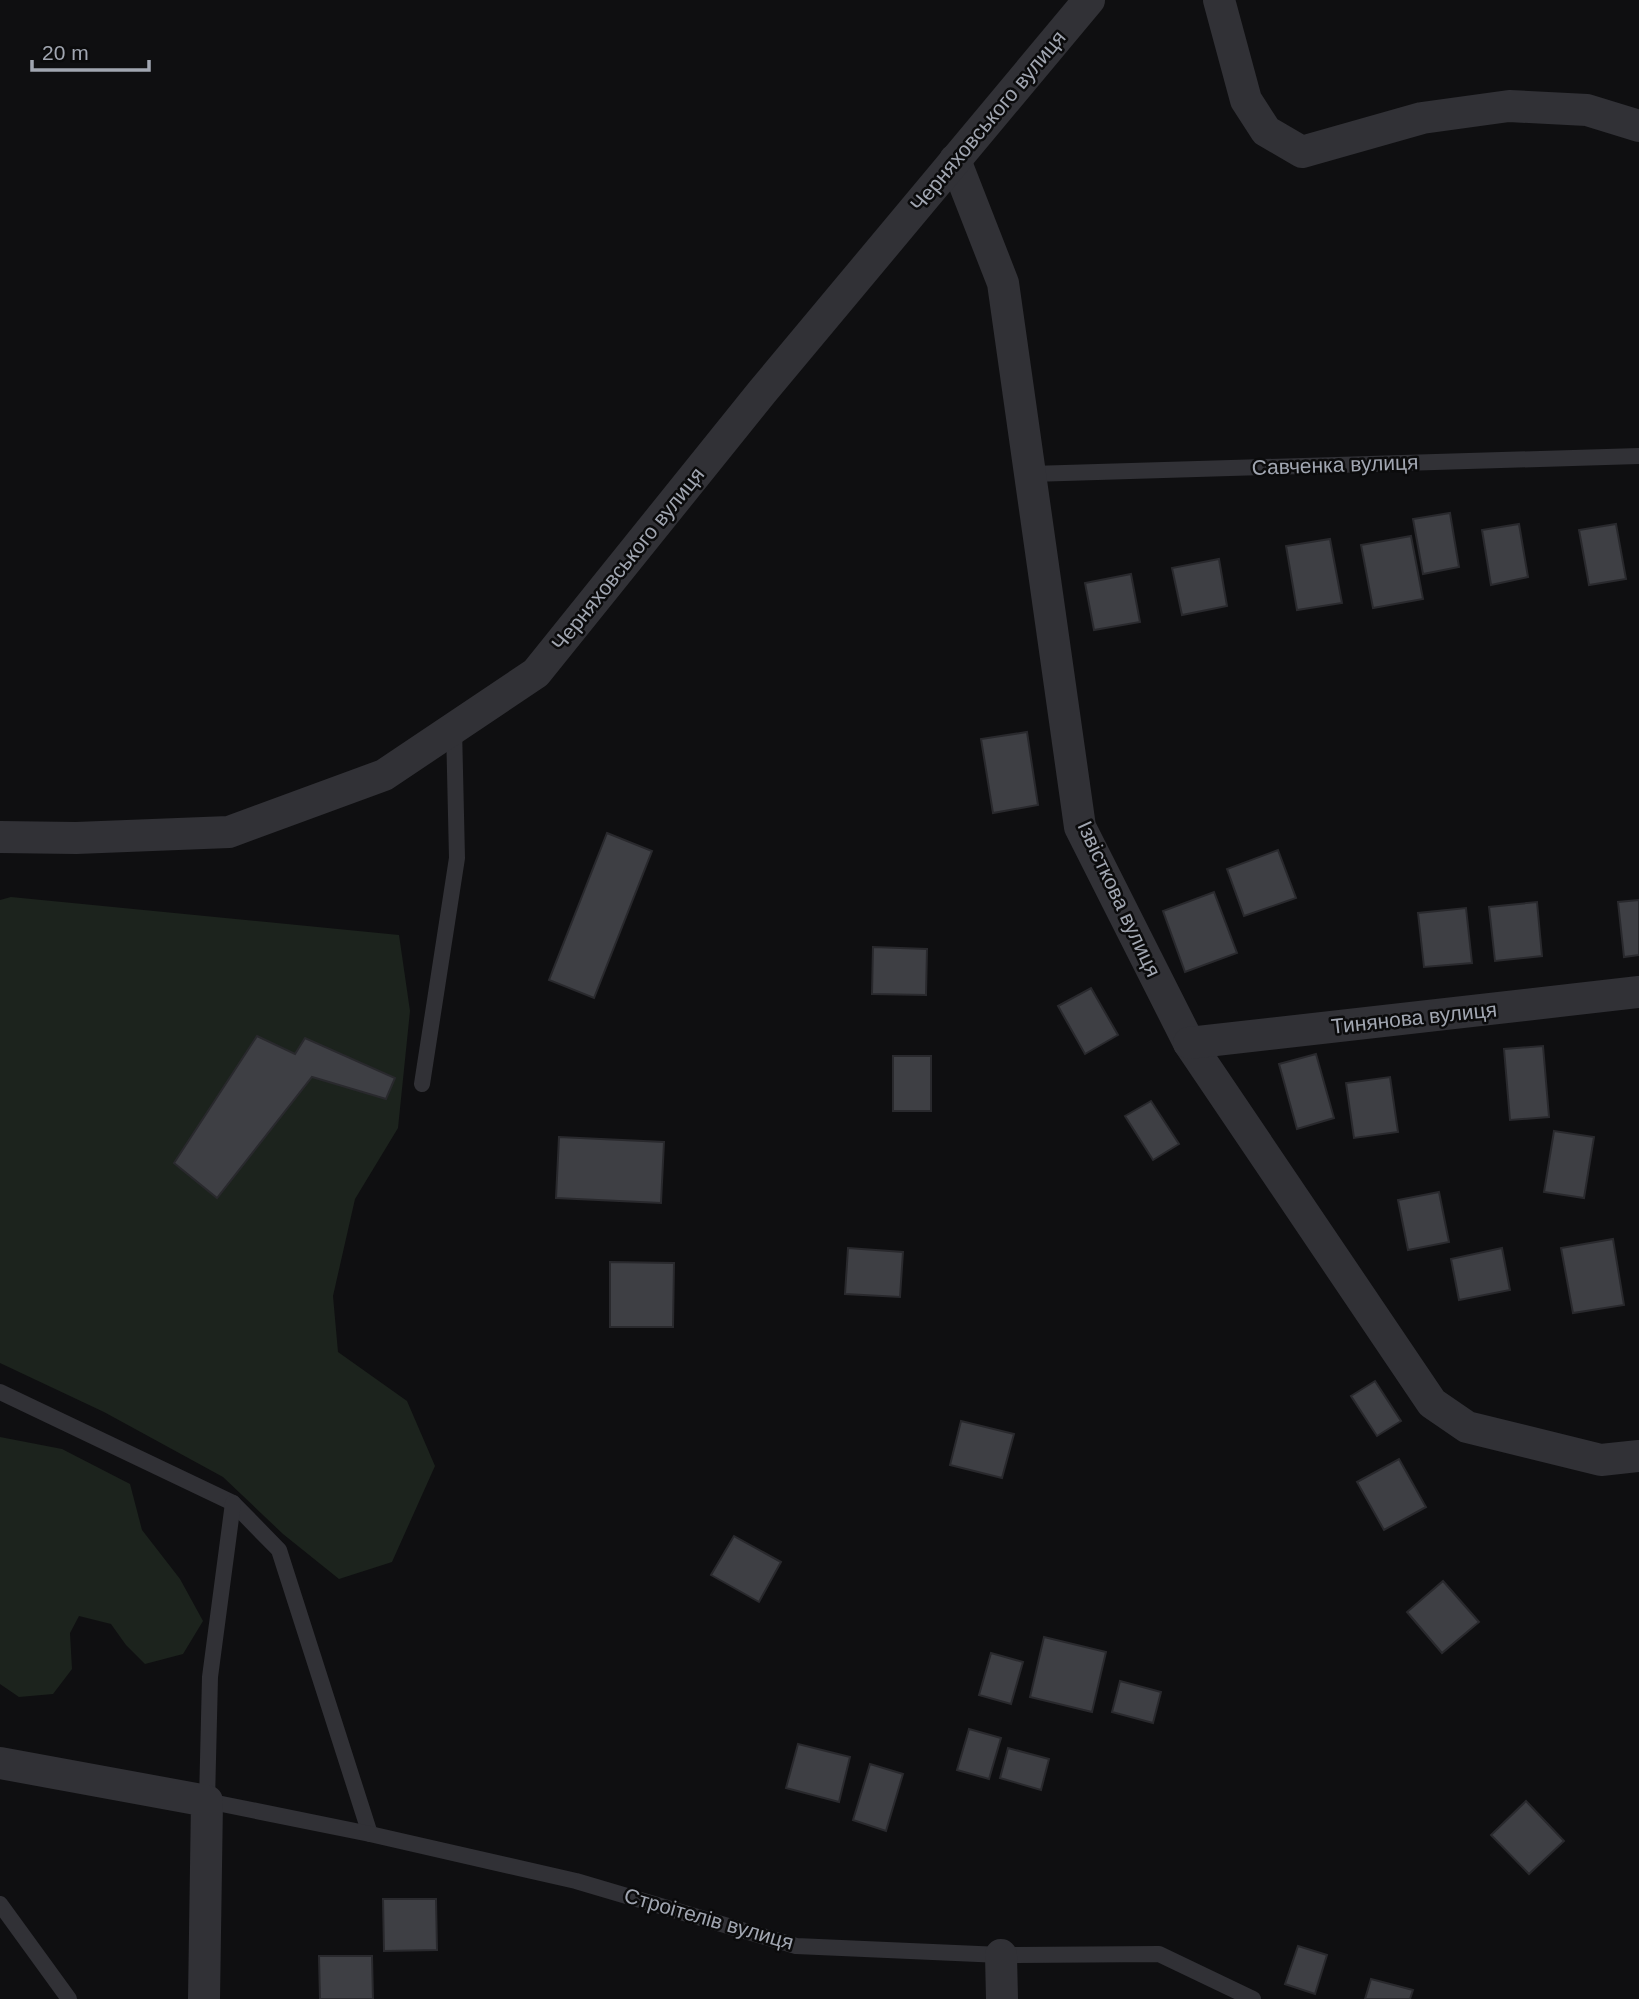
<svg xmlns="http://www.w3.org/2000/svg" width="1639" height="1999" font-family="Helvetica,sans-serif">
<style>
.green{fill:#1c231d}
.building{fill:#3e3f44;stroke:#29292d;stroke-width:2}
.lines{fill:none;stroke-linecap:round;stroke-linejoin:round}
.service{stroke:#313136;stroke-width:16}
.minor{stroke:#313136;stroke-width:32}
.labels{text-anchor:middle;stroke-width:5;stroke-linejoin:round;paint-order:stroke}
.street-label{font-size:21px;fill:#a1a6b1;stroke:#0b0b0c}
</style>
<rect width="100%" height="100%" fill="#0f0f11"/>
<g class="green">
<path d="M11,897l388,38 11,76 -12,117 -43,71 -22,97 5,56 69,49 28,65 -43,96 -53,17 -56,-45 -60,-57 -119,-65 -104,-49v-463z"/>
<path d="M0,1437l62,12 68,35 12,46 38,49 23,42 -20,33 -38,10 -19,-19 -15,-21 -32,-8 -9,17 2,36 -19,25 -34,3 -19,-13z"/>
</g>
<g class="building">
<path d="M1450,513l9,54 -36,7 -10,-55z"/>
<path d="M1519,524l9,53 -37,8 -9,-55z"/>
<path d="M1616,524l10,55 -37,6 -10,-55z"/>
<path d="M1411,536l12,63 -50,9 -12,-63z"/>
<path d="M1330,539l12,64 -45,7 -11,-64z"/>
<path d="M1219,559l8,47 -45,9 -10,-47z"/>
<path d="M1131,574l9,48 -46,8 -9,-47z"/>
<path d="M1027,732l11,73 -45,8 -12,-74z"/>
<path d="M607,833l45,18 -58,147 -45,-18z"/>
<path d="M1278,850l18,48 -52,18 -17,-47z"/>
<path d="M1214,892l23,61 -52,19 -22,-61z"/>
<path d="M1639,900v55l-15,2 -6,-55z"/>
<path d="M1537,902l5,54 -47,5 -6,-54z"/>
<path d="M1466,908l6,55 -48,4 -6,-54z"/>
<path d="M873,947l54,2 -1,46 -54,-1z"/>
<path d="M1091,988l27,47 -33,19 -27,-48z"/>
<path d="M257,1036l38,18 10,-16 90,40 -9,21 -74,-22 -95,121 -43,-35z"/>
<path d="M1543,1046l6,71 -39,3 -6,-71z"/>
<path d="M1316,1054l18,64 -37,11 -18,-65z"/>
<rect x="893" y="1056" width="38" height="55"/>
<path d="M1390,1077l8,55 -44,6 -8,-55z"/>
<path d="M1151,1101l28,43 -26,16 -28,-44z"/>
<path d="M1554,1131l40,6 -10,61 -40,-6z"/>
<path d="M559,1137l105,5 -3,61 -105,-5z"/>
<path d="M1439,1192l10,50 -41,8 -10,-50z"/>
<path d="M1613,1239l11,66 -51,8 -12,-65z"/>
<path d="M848,1248l55,4 -3,45 -55,-3z"/>
<path d="M1502,1248l8,42 -51,10 -8,-41z"/>
<path d="M610,1262l64,1 -1,64h-63z"/>
<path d="M1375,1381l26,40 -24,15 -26,-40z"/>
<path d="M961,1421l53,13 -12,44 -52,-13z"/>
<path d="M1399,1459l27,48 -42,23 -27,-48z"/>
<path d="M734,1536l47,26 -22,40 -48,-27z"/>
<path d="M1443,1581l36,41 -37,31 -35,-41z"/>
<path d="M1044,1637l62,15 -14,60 -62,-15z"/>
<path d="M991,1653l32,9 -12,42 -32,-9z"/>
<path d="M1120,1681l41,11 -8,31 -41,-11z"/>
<path d="M969,1729l32,9 -12,41 -32,-9z"/>
<path d="M798,1744l52,13 -11,45 -53,-14z"/>
<path d="M1008,1748l41,11 -8,31 -41,-12z"/>
<path d="M870,1764l33,10 -17,57 -33,-11z"/>
<path d="M1526,1801l38,40 -35,33 -38,-39z"/>
<path d="M383,1899h53l1,51 -53,1z"/>
<path d="M1298,1946l29,9 -12,39 -30,-10z"/>
<path d="M319,1956h53l1,43h-53z"/>
<path d="M1371,1979l42,11 -3,9h-45z"/>
</g>
<g class="lines">
<g class="service">
<path d="M1031,474l608,-18"/>
<path d="M422,1084l35,-226 -3,-130"/>
<path d="M0,1392l233,111 46,47 91,284"/>
<path d="M233,1503l-23,174 -3,124 163,33 206,47 220,65 205,9 158,-1 94,45"/>
<path d="M0,1904l69,95"/>
</g>
<g class="minor">
<path d="M1219,0l27,100 20,31 36,21 120,-34 87,-12 78,4 52,16"/>
<path d="M955,160l48,123 77,544 109,216 243,360 35,24 134,33 38,-4"/>
<path d="M0,837l76,1 153,-6 155,-57 152,-102 226,-281 327,-392"/>
<path d="M1189,1043l450,-51"/>
<path d="M0,1763l207,38 -3,198"/>
<path d="M1001,1955l1,44"/>
</g>
</g>
<g class="labels">
<g class="street-label">
<text transform="translate(988 121) rotate(-50)" y="7">Черняховського вулиця</text>
<text transform="translate(1335 465) rotate(-2)" y="7">Савченка вулиця</text>
<text transform="translate(628 559) rotate(-51)" y="7">Черняховського вулиця</text>
<text transform="translate(1119 899) rotate(65)" y="7">Iзвiсткова вулиця</text>
<text transform="translate(1414 1018) rotate(-6)" y="7">Тинянова вулиця</text>
<text transform="translate(709 1919) rotate(16)" y="7">Строiтелiв вулиця</text>
</g>
</g>
<path d="M32 60v10h117v-10" fill="none" stroke="#a1a6b1" stroke-width="3.5"/>
<text x="42" y="60" font-size="21" fill="#a1a6b1" stroke="#0b0b0c" stroke-width="5" paint-order="stroke">20 m</text>
</svg>
